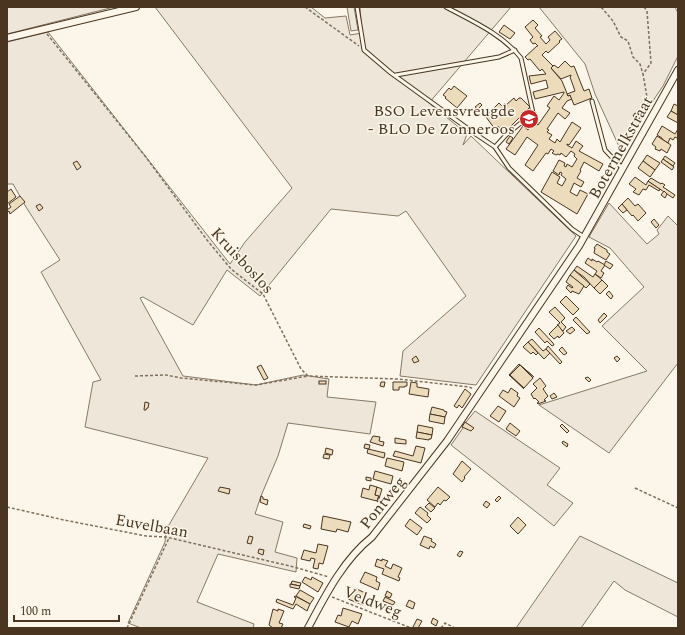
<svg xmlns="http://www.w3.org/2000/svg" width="685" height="635" font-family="Spectral,serif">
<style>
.green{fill:#ede6d9;stroke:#887966}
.parking{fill:#ede7d9;stroke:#887966}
.building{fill:#ecdcbc;stroke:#4a3520}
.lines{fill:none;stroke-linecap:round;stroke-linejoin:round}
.lane-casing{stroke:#4a3520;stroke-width:5}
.street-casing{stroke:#4a3520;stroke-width:8}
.path{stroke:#7f6f5c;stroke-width:1.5;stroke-dasharray:3 2;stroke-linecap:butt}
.lane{stroke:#fbf6e9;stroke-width:3}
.street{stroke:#fbf6e9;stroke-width:6}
.labels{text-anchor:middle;stroke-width:3;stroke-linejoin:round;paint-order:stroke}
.poi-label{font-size:16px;fill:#4a3520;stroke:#fbf6e9;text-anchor:end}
.street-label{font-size:16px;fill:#4a3520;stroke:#fbf6e9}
</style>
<rect width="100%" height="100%" fill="#fbf6e9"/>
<g class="green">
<path d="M7,7h107l-107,27z"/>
<path d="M155,7h156l14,11 21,-2 4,19 12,-2 -2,-26h151l-82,96 38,31 -4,11 8,-9 105,100 -100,149 -76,-9 3,-25 63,-55 -60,-85 -8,5 -67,-7 -71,87 -33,-26 -34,55 -50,-28 -3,1 43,78 73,9 47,-10 26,4 -2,18 49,5 -6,32 -82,-11 -10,33 -17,40 -6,18 28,8 -8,30 22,6 -1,14 -78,-18 -21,48 57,22 -1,4h-112l-13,-5 37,-81 1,-12 42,-72 -123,-31 8,-45 8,-2 -60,-108 19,-12 -34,-53 -13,-23h-6v-142l41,-10 182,232 15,-22 47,-54z"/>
<path d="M539,7h136l3,6v43l-15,30 -19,28 -22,39 -27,-59 -10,-30z"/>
<path d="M609,203l38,41 12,-10 -2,-4 11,-14 10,10v137l-69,90 -70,-48 108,-34 -45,-45 42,-39 -34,-39 -21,-11z"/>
<path d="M475,411l85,57 -13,17 26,18 -19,23 -103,-81 12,-17 -1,-1z"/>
<path d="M580,536l98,47v34l-53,-27 -11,-9 -33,47h-65z"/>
</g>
<path class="parking" d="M347,7h7l4,23 -7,1z"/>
<g class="building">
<path d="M533,20l5,5 -3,3 7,8 -2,1 6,7 4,-4 -2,-3 7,-6 7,8 -3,2 1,1 -12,11 -2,-2 -4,4 11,11 -2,2 11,13 6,15 2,-1 2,4 -5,2 -5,7 8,5 -5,6 -7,-6 -11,16 2,1 -2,2 5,3 -3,4 6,4 2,-4 3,3 12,-20 9,6 -12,17 -2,-1v1l5,3 4,-7 7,5 -4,5 24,13 -4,7 -15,-9 -4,8 1,1 -4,7 7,4 -3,5 -7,-4 -4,9 7,4 3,-6 8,4 -11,20 -36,-22 11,-20 8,5 -3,6 5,3 4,-7 -5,-4 1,-2 -2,-1 -1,3 -6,-4 6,-11 6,3 -1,3 2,1 1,-3 5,3 5,-8 -3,-3 1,-2 -4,-3 -5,6 -5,-4 -1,2 -2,-1 -2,1 -4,-2 2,-2 -3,-2 -3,5 -2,-1 -13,18 -8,-6 13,-20 -11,-8 -12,18 -9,-6 17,-23 5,4 5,-8 5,3 12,-17 -3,-2 7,-10 5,4 5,-7v-1l-29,7 -2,-7 15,-4 -2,-8 -15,4 -2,-8 17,-2 -4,-5 -2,2 -10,-12 -2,1 -3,-3 12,-11h1l-3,-3 -2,1 -3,-4 3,-3 -8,-10z"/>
<path d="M504,25l11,8 -5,6 -11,-7z"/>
<path d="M565,61l6,6 3,-1 10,25 5,-2 3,9 -18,7 -4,-10 -2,1 -1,-2 8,-3 -5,-14 1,-1v-1l-10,4 -10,-11 3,-3 4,3z"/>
<path d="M454,86l13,10 -10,12 -12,-10 1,-1 -3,-2 6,-7 2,2z"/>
<path d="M514,98l2,3 3,-3h2l9,9 -26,26 -6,-7 -3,3 -9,-12 1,-2 12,-12 3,3 3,-3 1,2z"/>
<path d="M480,103l2,2 -4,4 -3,-2z"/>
<path d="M674,104l4,2v9l-7,-4z"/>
<path d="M671,111l7,4v8l-11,-6z"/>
<path d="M635,113l6,3 -2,3 -6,-3z"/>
<path d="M662,126l13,8 3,-5v9h-1l-2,-1 -2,3 -3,-2 -2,5 -6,-4v-1l-5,-3z"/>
<path d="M510,136l3,2 -4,6 -3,-2z"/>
<path d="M657,136l14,9 -4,8 -6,-4 -1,2 -5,-2 1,-2 -4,-3z"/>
<path d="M647,155l13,8 -5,7 -12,-9z"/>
<path d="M665,156l10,7 -2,3 -10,-7z"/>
<path d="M663,159l11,8 -2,3 -11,-8z"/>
<path d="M77,161l4,6 -4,3 -4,-7z"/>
<path d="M643,161l12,9 -5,7 -12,-9z"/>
<path d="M635,177l11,8 2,-4 12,8 -1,2 -10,-6 -3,5 -3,-1 -4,6 -6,-3 3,-3 -7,-5z"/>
<path d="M651,178l10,6 1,-1 3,2 -2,2 12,8 -2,3 -25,-17z"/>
<path d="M11,189l5,8 -9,7v-12z"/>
<path d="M664,191l3,3 -2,4 -4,-3z"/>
<path d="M20,196l5,6 -15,12 -1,-3 -1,1 -1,-2 4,-3 -2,-3z"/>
<path d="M628,198l7,8 3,-2 8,9 -8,8 -5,-6 -1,1 -10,-12z"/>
<path d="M40,204l3,4 -4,3 -3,-5z"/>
<path d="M622,204l5,6 -4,3 -5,-5z"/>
<path d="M654,219l5,6 -3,3 -5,-6z"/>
<path d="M597,244l10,6v2l3,2 -4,6 -12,-7 1,-5h-1z"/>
<path d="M588,258l4,3v-2l5,3 1,-1 7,4 -4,6 3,2 -3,5 -6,-4 2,-3 -12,-8z"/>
<path d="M606,261l7,4 -3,4 -6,-4z"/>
<path d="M577,266l16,11 2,-3 7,6 -8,8 -10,-11 -10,-7z"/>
<path d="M574,270l16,14 -4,4 -16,-13z"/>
<path d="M570,275l14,11 -5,8 -7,-3 -1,2 -5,-5 2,-3 4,3 1,-1 -7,-5z"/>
<path d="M602,280l6,6 -8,8 -6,-6z"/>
<path d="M609,291l4,5 -2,3 -5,-5z"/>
<path d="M566,296l13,13 -6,6 -13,-13z"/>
<path d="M555,307l10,11 -4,4 5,5 -3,4 -6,-6 3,-2 -11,-11z"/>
<path d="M604,313l3,3 -7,7 -2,-3z"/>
<path d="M576,317l14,15 -3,2 -14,-14z"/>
<path d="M558,325l6,8 -5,5 -1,-2 -4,3 -5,-5z"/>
<path d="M572,327l3,3 -5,4 -4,-3z"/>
<path d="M539,328l14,15 1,2 -2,1 -5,-5 -2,2 -10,-11z"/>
<path d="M532,339l11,12 3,-2 4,4 -6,6 -16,-17z"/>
<path d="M528,342l10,11 -2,2 -3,-3 -2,2 -8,-7z"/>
<path d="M548,346l14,16 -2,2 -14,-15z"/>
<path d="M562,347l5,6 -3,2 -5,-5z"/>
<path d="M416,356l3,5 -5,2 -2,-4z"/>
<path d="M617,356l3,3 -3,3 -3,-4z"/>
<path d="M519,364l15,13 -14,-12 -10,10 14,14 -15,-14z"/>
<path d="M261,365l7,13 -4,2 -7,-13z"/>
<path d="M520,365l13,13 -9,10 -14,-13z"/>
<path d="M588,377l3,3 -2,2 -4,-4z"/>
<path d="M540,378l6,8 -3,3 5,7 -4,4 2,1 -8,3 -1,-1 2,-1 -4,-4 -1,1 -3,-5 6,-6 -4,-4z"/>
<rect x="319" y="381" width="7" height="3"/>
<path d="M381,382h4l-1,5 -4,-1z"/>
<path d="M393,382h14v4h-2v1h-6v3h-6z"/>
<path d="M411,382l6,1v4l12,2 -1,8 -19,-3z"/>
<path d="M511,388l7,5 -1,3 3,2 -6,9 -15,-11 4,-6 5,3z"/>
<path d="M465,389l6,5 -9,14 -3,-3 -2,3 -3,-2z"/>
<path d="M554,393l3,4 -5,2 -2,-3z"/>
<path d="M145,402l4,1 -1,5h-1l-1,2h-2z"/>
<path d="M498,406l8,5 -7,11 -9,-6z"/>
<path d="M432,407l12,3v1l3,1 -2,5 -15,-3z"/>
<path d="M430,414l15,3 -1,7 -15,-3z"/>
<path d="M465,422l9,6 -3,3 -9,-4z"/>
<path d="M510,423l10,8 -4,5 -10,-7z"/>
<path d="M562,424l7,7 -2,2 -7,-7z"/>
<path d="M418,425l15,3 -1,7 -15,-3z"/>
<path d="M417,432l15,3 -1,4h-2v1l-13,-2z"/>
<path d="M373,436l7,1 -1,4 5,1 -1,4 -13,-4z"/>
<path d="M395,438l11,2v4l-11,-1z"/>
<path d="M563,441l5,3 -1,3 -5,-4z"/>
<path d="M365,444l5,1 -1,4 -5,-1z"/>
<path d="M416,446l9,2 -4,15 -28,-7 2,-5 18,5z"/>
<path d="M326,448l7,2 -1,5 -7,-2z"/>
<path d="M368,449l17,4 -1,5 -17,-5z"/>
<path d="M324,454l6,1 -1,4 -6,-1z"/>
<path d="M387,458l17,4 -2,9 -17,-5z"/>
<path d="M462,461l9,8 -7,8 1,1 -3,4 -9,-8z"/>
<path d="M375,471l18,5 -2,8 -18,-5z"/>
<path d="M366,477l5,1v3l-5,-1z"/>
<path d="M370,485l7,2 -2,8 4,1 -2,5 -16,-4 2,-9 6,2z"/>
<path d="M220,487l10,2 -1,5 -11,-3z"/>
<path d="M377,487l5,2 -4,13 -1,-1 2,-5 -4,-1z"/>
<path d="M438,487l12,10 -4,4 -2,-1 -4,5 -2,-2 -3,4 -8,-7z"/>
<path d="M261,496l2,1v2l5,1 -1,5 -7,-3z"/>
<path d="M499,496l2,2 -4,4 -2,-2z"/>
<path d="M486,501l4,3 -3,4 -4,-3z"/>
<path d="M429,503l6,5 -4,4 -6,-5z"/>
<path d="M420,507l8,6 -1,2 4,4 -4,4 -12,-10z"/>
<path d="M323,516l28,6 -3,10 -11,-3 -1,3 -15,-3z"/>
<path d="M518,517l8,8 -8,9 -8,-8z"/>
<path d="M410,519l12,9 -5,7 -12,-9z"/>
<path d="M304,524l7,2 -1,3 -7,-2z"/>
<path d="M249,536l4,1 -2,7 -4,-1z"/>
<path d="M424,536l8,3 -1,2 5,3 -2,4 -4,-2 -1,3 -9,-4z"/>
<path d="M318,544l10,2 -5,18 -4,-1 -1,6 -5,-1 2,-9 -4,-1 -1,3 -9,-2 3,-9 12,3z"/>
<path d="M259,549l5,1 -1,5 -5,-2z"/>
<path d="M460,551l3,1 -3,5 -3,-2z"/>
<path d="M377,559l5,2v-2l6,2 -3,5 6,3 2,-5 9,4 -4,9 2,1 -1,3 -17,-7 2,-5 -9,-3z"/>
<path d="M365,572l12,5 -1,4 4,2 -2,7 -18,-8z"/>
<path d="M305,577l6,3 1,-3 11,6 -5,9 -16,-10z"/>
<path d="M292,581l9,2 -1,3 -9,-2z"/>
<path d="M290,584l10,2 -1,3 -9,-2z"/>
<path d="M355,588l12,6 -4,11 -15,-6 2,-6 3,1z"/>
<path d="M300,590l14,8 -4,6 -14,-8z"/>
<path d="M387,591l5,3 -2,4 -5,-2z"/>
<path d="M295,596l15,8 -3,7 -11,-7 -3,5 -17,-7 1,-3 16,6 3,-7 -2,-1z"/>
<path d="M385,597l10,5 -2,3 -10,-4z"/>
<path d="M409,600l6,3 -2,6 -7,-3z"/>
<path d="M343,608l19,6 -4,10 -6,-3 -3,6 -14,-5 3,-7 3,1z"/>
<path d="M273,609l5,2v-2l6,2 -5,12 4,1 -2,4h-8l-4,-3z"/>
<path d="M433,618l5,3 -2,5 -5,-3z"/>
<path d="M417,619l5,2 -4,7h-3l-2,-1z"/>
</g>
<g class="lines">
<defs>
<g id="lane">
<path d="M357,7l7,43 27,23 83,60 21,14 14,21 63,61 12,8"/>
<path d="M446,7c26,14 56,27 75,51l12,55 -27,22 -11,12"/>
<path d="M396,75l103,-18 16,-7"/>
<path d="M592,101l13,49 17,18"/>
</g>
<g id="street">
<path d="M7,38l129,-31"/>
<path d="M308,628c17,-32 35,-68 64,-91l75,-96 132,-195 99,-176"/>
</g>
</defs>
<use href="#lane" class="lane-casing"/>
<use href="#street" class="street-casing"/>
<g class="path">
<path d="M305,7l54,39"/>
<path d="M596,7l6,1 11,13 8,16 7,4 5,16 7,7 3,10"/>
<path d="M644,7l3,4 4,52 -8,11 6,35"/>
<path d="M47,34l98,122 62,84 24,29 32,25 38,75 7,7 90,3 71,8 5,2"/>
<path d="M135,376l31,-1 15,3 75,7 52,-9"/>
<path d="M635,488l43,20"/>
<path d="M7,507l57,13 82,16 20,1 128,30 35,10"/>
<path d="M332,597l79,31"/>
<path d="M127,628l42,-90"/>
<path d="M441,628l4,-5 10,5"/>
</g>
<use href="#lane" class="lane"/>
<use href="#street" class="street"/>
</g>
<defs>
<symbol id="school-disc" viewBox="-11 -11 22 22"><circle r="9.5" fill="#c62828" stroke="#fbf6e9"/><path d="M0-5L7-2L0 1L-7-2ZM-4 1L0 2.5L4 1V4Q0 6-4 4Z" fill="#fff"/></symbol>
</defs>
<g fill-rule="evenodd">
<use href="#school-disc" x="518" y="108" width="22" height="22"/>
</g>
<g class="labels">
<g class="poi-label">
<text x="515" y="116">BSO Levensvreugde<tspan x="515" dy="18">- BLO De Zonneroos</tspan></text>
</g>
<g class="street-label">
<text transform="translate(620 147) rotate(-61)" y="6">Botermelkstraat</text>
<text transform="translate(243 260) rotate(47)" y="6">Kruisboslos</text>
<text transform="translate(382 502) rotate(-51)" y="6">Pontweg</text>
<text transform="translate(152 525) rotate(10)" y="6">Euvelbaan</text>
<text transform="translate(373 601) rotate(21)" y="6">Veldweg</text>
</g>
</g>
<rect width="685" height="635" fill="none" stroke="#4a3520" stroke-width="16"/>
<path d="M14 615v6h105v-6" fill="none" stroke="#4a3520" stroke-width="2"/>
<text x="20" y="615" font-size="12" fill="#4a3520" stroke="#fbf6e9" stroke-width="3" paint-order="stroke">100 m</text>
</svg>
